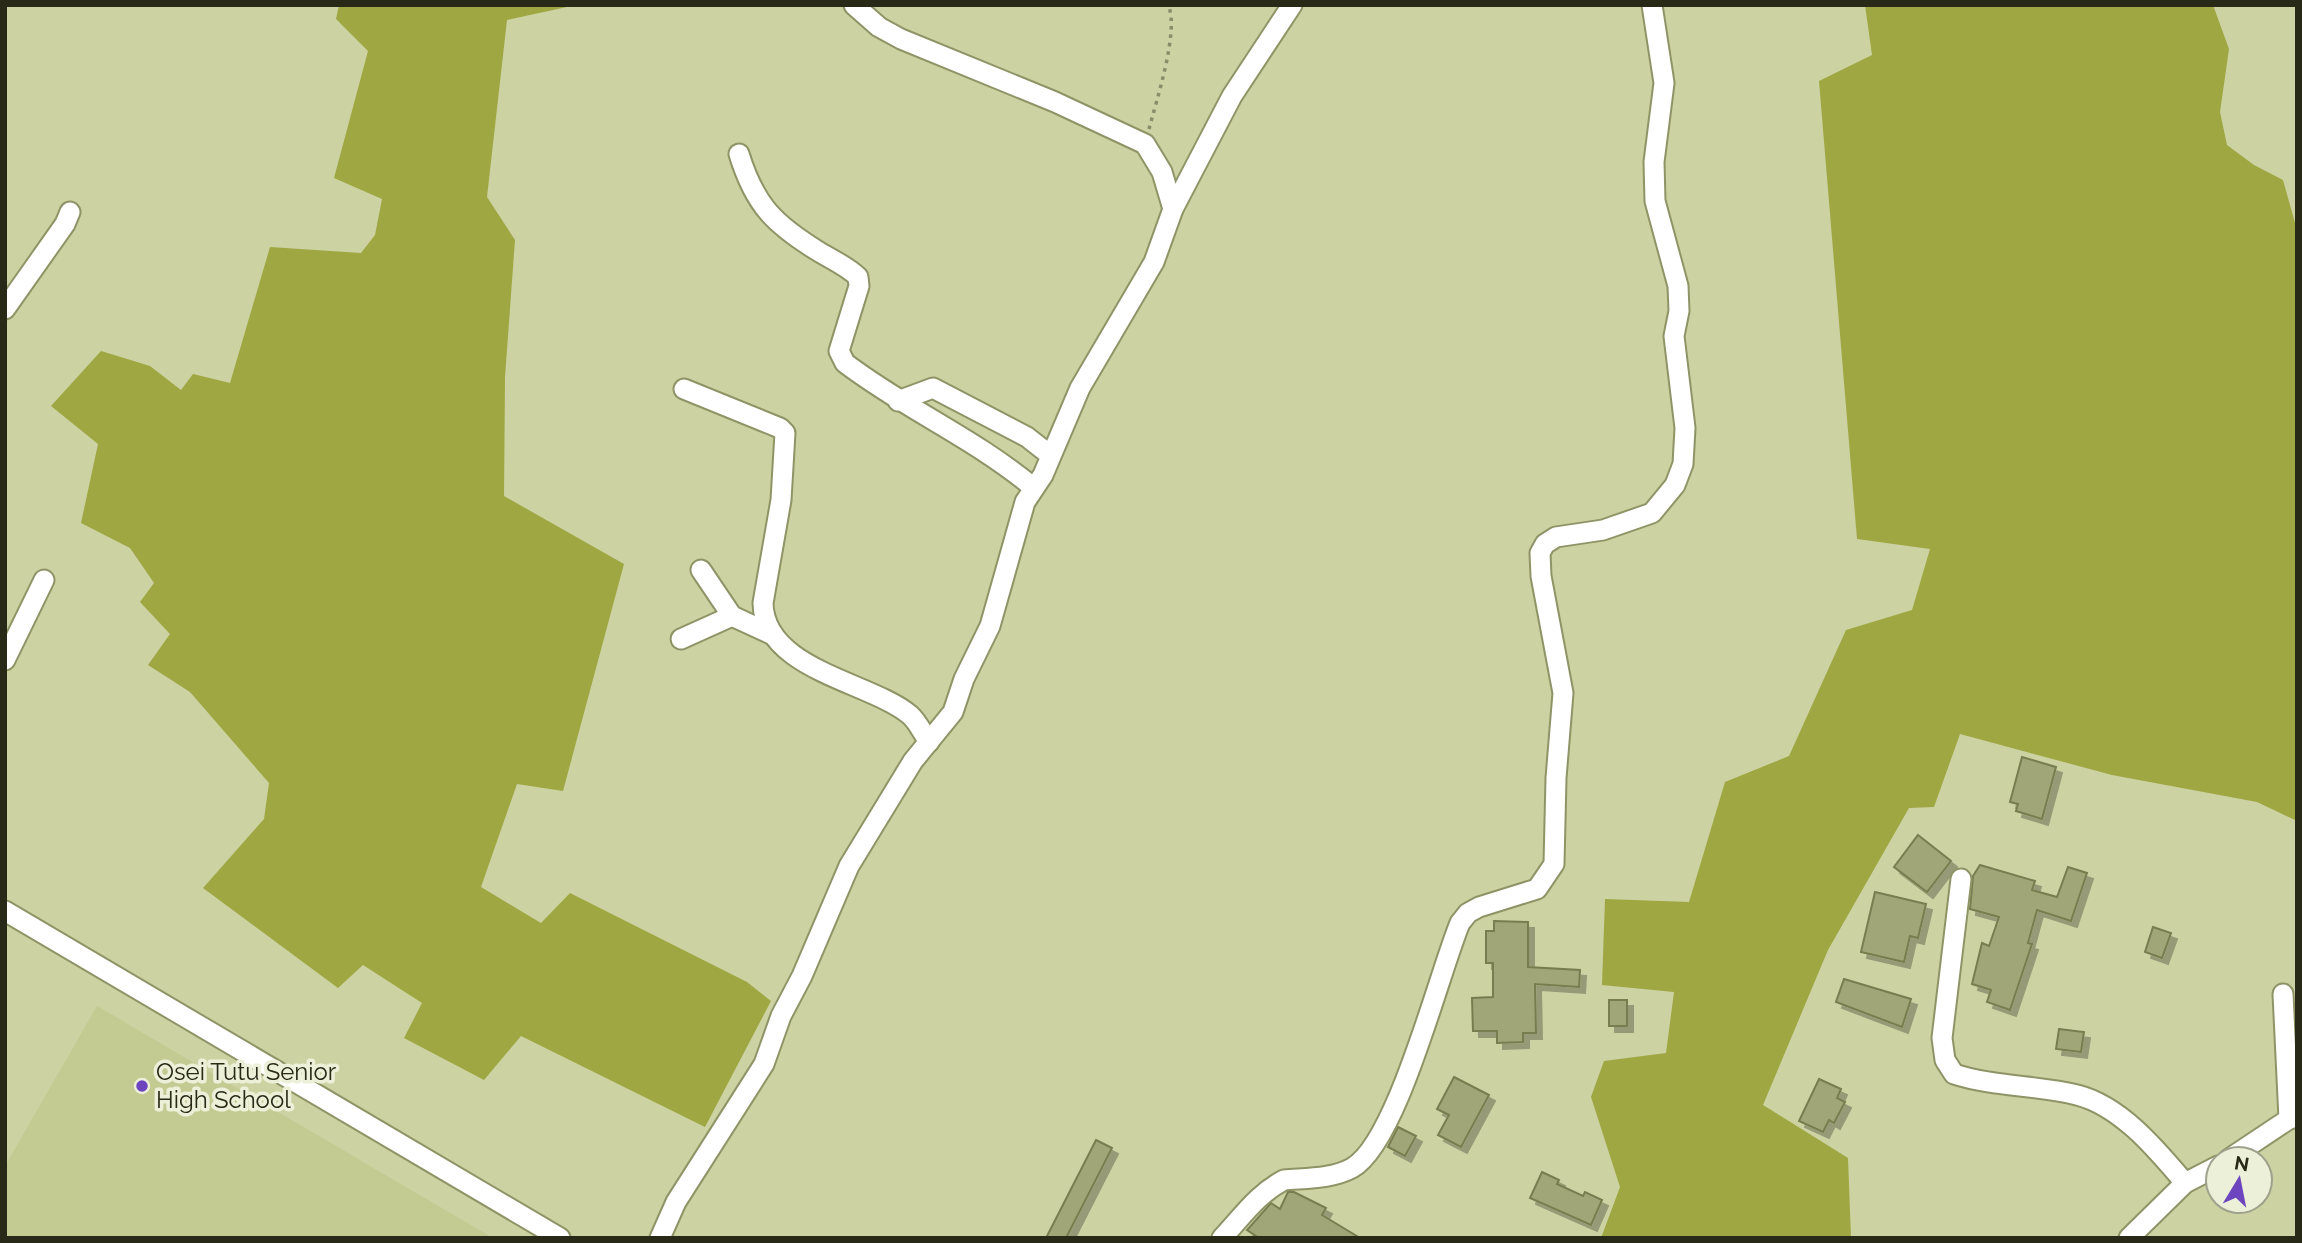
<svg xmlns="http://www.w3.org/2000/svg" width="2302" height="1243" font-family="Raleway,sans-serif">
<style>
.built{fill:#c3ca92}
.green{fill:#9fa742}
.building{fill:#a0a677;stroke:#787d50;stroke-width:2;filter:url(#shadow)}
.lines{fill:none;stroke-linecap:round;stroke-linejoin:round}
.minor-casing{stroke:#8f9466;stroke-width:23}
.path{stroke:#898d69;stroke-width:3.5;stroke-dasharray:3.5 5;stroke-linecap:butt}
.minor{stroke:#fff;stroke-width:19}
.poi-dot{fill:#6d46bf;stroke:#edf0d8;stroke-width:2.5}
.labels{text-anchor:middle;stroke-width:7;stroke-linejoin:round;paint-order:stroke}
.poi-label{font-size:24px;fill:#282a17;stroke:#edf0d8;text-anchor:start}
</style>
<defs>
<filter id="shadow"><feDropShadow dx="6" dy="6" stdDeviation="0" flood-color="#0004"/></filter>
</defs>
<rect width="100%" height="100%" fill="#ccd2a2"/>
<path class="built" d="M97,1006l396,232h-488v-72z"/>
<g class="green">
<path d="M339,5h237l-69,15 -20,177 28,43 -10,137 -1,119 120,68 -61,227 -46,-7 -36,103 60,36 29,-30 177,89 24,19 -66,126 -184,-91 -37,44 -80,-42 18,-35 -59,-38 -25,23 -135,-100 61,-69 5,-36 -79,-91 -42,-27 22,-31 -30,-32 14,-19 -24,-35 -49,-25 17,-79 -47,-38 50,-55 49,15 31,24 12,-16 37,9 40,-136 91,6 14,-18 7,-36 -48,-21 34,-127 -32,-32z"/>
<path d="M1865,5h348l16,44 -9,63 7,33 27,20 29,15 14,50v591l-40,-19 -145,-27 -152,-41 -26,73 -25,1 -81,142 -65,155 85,53 3,80h-250l19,-51 -29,-90 13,-36 62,-8 8,-61 -72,-7 3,-86 84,3 36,-120 64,-26 57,-126 66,-20 18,-61 -73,-10 -38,-458 53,-26z"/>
</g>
<g class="building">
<path d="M2022,757l34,10 -14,52 -26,-8 2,-7 -8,-2z"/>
<path d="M1918,835l33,26 -24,31 -33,-25z"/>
<path d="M1980,865l55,16 -3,9 25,7 11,-30 19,6 -16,48 -34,-11 -9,33 4,1 -22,66 -23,-8 4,-12 -19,-6 10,-41 7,3 10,-29 -29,-8 3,-33z"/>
<path d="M1875,892l51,12 -8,34 -8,-2 -6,26 -43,-10z"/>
<path d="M1494,921l34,1v45l52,3 -1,17 -44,-3 1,49h-13v9l-26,1v-12h-24l-1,-33 21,-1v-34h-7v-32h8z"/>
<path d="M2153,927l18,6 -9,25 -17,-6z"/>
<path d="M1844,979l67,20 -9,28 -66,-25z"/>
<rect x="1609" y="1000" width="18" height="26"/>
<path d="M2059,1029l25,3 -3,20 -25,-3z"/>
<path d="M1454,1077l35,18 -28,52 -23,-12 11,-20 -12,-6z"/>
<path d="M1819,1079l22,10 -4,9 8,4 -11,21 -5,-3 -6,12 -24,-11z"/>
<path d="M1398,1127l18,9 -11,20 -17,-9z"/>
<path d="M1096,1140l16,8 -46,90h-20z"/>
<path d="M1542,1172l17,8 -2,4 26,12 2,-4 17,8 -11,25 -61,-27z"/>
<path d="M1288,1192h6l32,16 -4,7 38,23h-101l-12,-8 24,-27 9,6z"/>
</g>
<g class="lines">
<defs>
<g id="minor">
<path d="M854,5l25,22 22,12 154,63 90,42 17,28 11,37"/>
<path d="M739,154c16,52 36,71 82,99 12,7 27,14 37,24l1,9 -20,65 6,12c62,47 129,75 189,125"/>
<path d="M5,309l60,-85 5,-12"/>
<path d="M684,389l96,39 5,5 -4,67 -18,103c1,67 108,79 147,112 8,7 13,19 19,27"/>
<path d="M898,401l35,-13 94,49 23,18"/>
<path d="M701,570l31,46 39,18"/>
<path d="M681,639l51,-23"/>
<path d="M5,660l39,-80"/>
<path d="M1961,879l-19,159 3,22 9,14c40,13 83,11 123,21 44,11 80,55 108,88"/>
<path d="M5,911l555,327"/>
<path d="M2283,994l6,125"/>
<path d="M2229,1159l60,-40 8,-2"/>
<path d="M660,1238l16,-36 88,-138 17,-48 21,-40 47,-110 64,-105 40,-49 11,-33 26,-53 35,-124 18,-27 37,-87 74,-126 19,-53 59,-113 60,-91"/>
<path d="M1222,1238c20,-21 35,-44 62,-58 22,-2 48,-1 68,-12 45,-25 87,-195 108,-245l8,-10 11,-6 58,-18 17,-25 2,-86 7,-85 -22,-117 -1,-23 5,-9 11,-7 47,-7 49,-17 23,-28 8,-21 2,-36 -11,-92 5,-25 -1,-25 -23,-85 -1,-39 10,-79 -12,-78"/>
<path d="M2129,1238l56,-55 33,-17"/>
</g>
</defs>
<use href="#minor" class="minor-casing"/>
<path class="path" d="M1149,129c7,-27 31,-100 19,-124"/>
<use href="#minor" class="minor"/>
</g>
<circle class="poi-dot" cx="142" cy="1086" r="7"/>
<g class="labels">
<g class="poi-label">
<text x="156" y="1080">Osei Tutu Senior<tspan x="156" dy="28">High School</tspan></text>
</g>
</g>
<rect width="2302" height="1243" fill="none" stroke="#282a17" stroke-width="14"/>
<g transform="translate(2239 1180) rotate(10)"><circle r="33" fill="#edf0d8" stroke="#9ea18b" stroke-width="2"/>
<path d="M0-5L12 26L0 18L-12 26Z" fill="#6d46bf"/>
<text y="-10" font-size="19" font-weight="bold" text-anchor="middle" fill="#282a17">N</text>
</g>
</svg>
